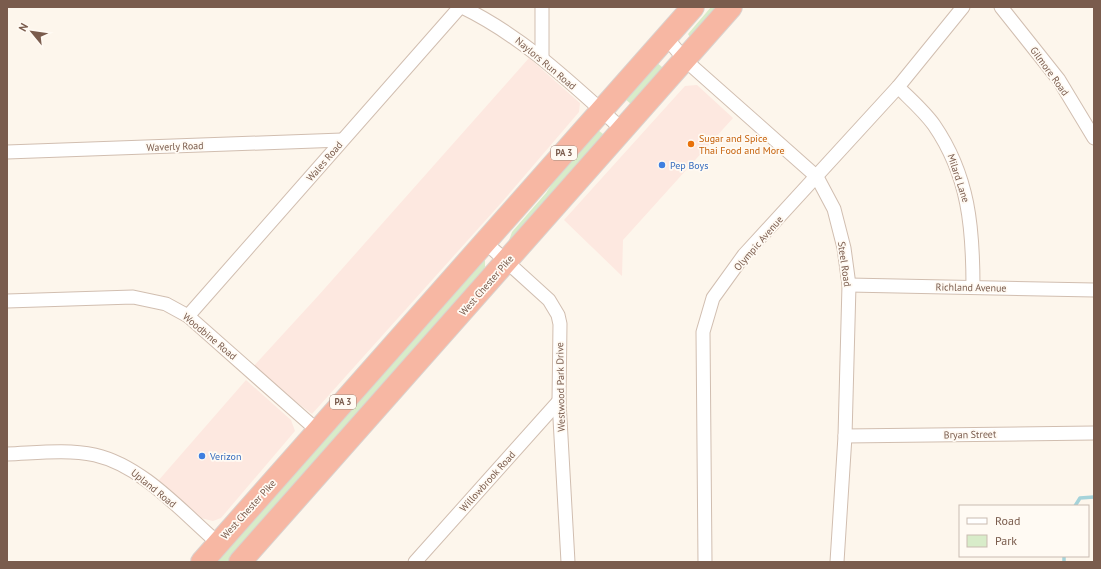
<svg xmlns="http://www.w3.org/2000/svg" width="1101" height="569" font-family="'PT Sans',sans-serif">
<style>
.commercial{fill:#fde8e0}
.green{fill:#d8ecc9}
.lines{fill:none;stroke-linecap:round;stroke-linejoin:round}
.stream{stroke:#a5d3da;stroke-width:3.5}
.street-casing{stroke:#d1beb0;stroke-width:15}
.highway-casing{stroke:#dad1cd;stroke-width:24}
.street{stroke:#fff;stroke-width:13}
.highway{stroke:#f7b7a3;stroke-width:22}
.food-dot{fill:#e8710a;stroke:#fffaf3;stroke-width:1.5}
.shop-dot{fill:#3f7fe0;stroke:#fffaf3;stroke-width:1.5}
.labels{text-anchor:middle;stroke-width:3.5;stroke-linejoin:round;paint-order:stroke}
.shield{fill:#fffaf3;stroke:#a28b7f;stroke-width:1}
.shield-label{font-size:9px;font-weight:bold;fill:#7a5c4d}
.street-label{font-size:10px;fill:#7a5c4d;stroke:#fffaf3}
.food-label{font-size:10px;fill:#c56008;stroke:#fffaf3;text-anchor:start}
.shop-label{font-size:10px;fill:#366cbe;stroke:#fffaf3;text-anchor:start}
</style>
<rect width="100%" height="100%" fill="#fdf6ec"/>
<g class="commercial">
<path d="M529,58l51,45 -1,9 -77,90 -190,212 -60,-46 66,-72z"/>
<path d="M697,85l36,33 -110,122 -1,36 -58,-56 121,-134z"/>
<path d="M246,380l45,40 4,11 -74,87 -8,3 -12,-3 -43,-37z"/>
</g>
<g class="green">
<path d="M711,7h14l-34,32 -3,-5z"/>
<path d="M656,62l12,10 -37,32 -7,-6z"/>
<path d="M598,130l5,4 -6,10 -89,99 4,-11 34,-39 16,-25z"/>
<path d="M485,260v7l-5,9 -247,286h-21l266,-298z"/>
</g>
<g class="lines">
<g class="stream">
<path d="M1075,506l5,-8 14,-1"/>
<path d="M1064,562v-6"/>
</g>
<defs>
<g id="street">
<path d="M462,7c62,30 110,77 161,123"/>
<path d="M542,7v50"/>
<path d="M1001,7l58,73 35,58"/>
<path d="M666,37l19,23 132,117 17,32 10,39 5,37 -4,151 -8,126"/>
<path d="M898,87c12,12 26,24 36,38 35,51 39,103 39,162"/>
<path d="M7,152l335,-12"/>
<path d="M485,242l64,58 9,15 2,9 -1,77 9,161"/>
<path d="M849,285l245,5"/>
<path d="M7,301l126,-4 33,7 22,12 130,115"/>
<path d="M188,316l272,-309"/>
<path d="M845,436l249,-3"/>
<path d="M7,454c29,-1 60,-5 88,1 48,11 87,57 123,88"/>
<path d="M415,562l144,-161"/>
<path d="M705,562l-2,-230 10,-34 31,-43 154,-168 65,-80"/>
</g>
<g id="highway">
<path d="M202,562l491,-555"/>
<path d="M240,562l491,-555"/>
</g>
</defs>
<use href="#street" class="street-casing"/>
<use href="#highway" class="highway-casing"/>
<use href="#street" class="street"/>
<use href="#highway" class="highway"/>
</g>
<circle class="food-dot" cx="691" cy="144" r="4"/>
<g class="shop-dot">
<circle cx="662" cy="165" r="4"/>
<circle cx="202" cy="456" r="4"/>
</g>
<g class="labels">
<g class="shield">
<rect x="551" y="146" width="26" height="14" rx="3"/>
<rect x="330" y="395" width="26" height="14" rx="3"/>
</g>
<g class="shield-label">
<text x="564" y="156">PA 3</text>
<text x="343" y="405">PA 3</text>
</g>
<g class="street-label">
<text transform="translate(546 63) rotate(40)" y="4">Naylors Run Road</text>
<text transform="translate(1050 71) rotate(54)" y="4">Gilmore Road</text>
<text transform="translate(175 146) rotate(-2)" y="4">Waverly Road</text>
<text transform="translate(324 161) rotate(-49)" y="4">Wales Road</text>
<text transform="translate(959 178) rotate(72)" y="4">Milard Lane</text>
<text transform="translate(758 243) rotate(-49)" y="4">Olympic Avenue</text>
<text transform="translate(845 264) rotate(82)" y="4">Steel Road</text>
<text transform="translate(486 285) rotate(-49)" y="4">West Chester Pike</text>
<text transform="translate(971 287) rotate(1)" y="4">Richland Avenue</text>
<text transform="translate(210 336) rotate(40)" y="4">Woodbine Road</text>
<text transform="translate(560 387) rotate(-91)" y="4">Westwood Park Drive</text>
<text transform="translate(970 434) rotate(-1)" y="4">Bryan Street</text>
<text transform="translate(487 481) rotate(-48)" y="4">Willowbrook Road</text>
<text transform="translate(154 488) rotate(39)" y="4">Upland Road</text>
<text transform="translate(248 509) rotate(-48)" y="4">West Chester Pike</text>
</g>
<g class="food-label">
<text x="699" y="142">Sugar and Spice<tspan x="699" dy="12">Thai Food and More</tspan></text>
</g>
<g class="shop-label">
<text x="670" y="169">Pep Boys</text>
<text x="210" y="460">Verizon</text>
</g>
</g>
<rect width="1101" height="569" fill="none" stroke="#7a5c4d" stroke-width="16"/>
<rect x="959" y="505" width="130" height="52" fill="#fffaf3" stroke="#cabbb1"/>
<rect x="967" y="518" width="20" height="6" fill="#ffffff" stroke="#cabbb1"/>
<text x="995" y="525" font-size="12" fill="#7a5c4d">Road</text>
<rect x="967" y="535" width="20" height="12" fill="#d8ecc9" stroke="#cabbb1"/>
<text x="995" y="545" font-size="12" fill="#7a5c4d">Park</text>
<g transform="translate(32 32) rotate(299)" stroke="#fffaf3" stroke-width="3" paint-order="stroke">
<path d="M0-3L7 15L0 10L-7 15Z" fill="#7a5c4d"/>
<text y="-6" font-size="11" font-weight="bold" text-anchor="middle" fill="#7a5c4d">N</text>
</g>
</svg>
